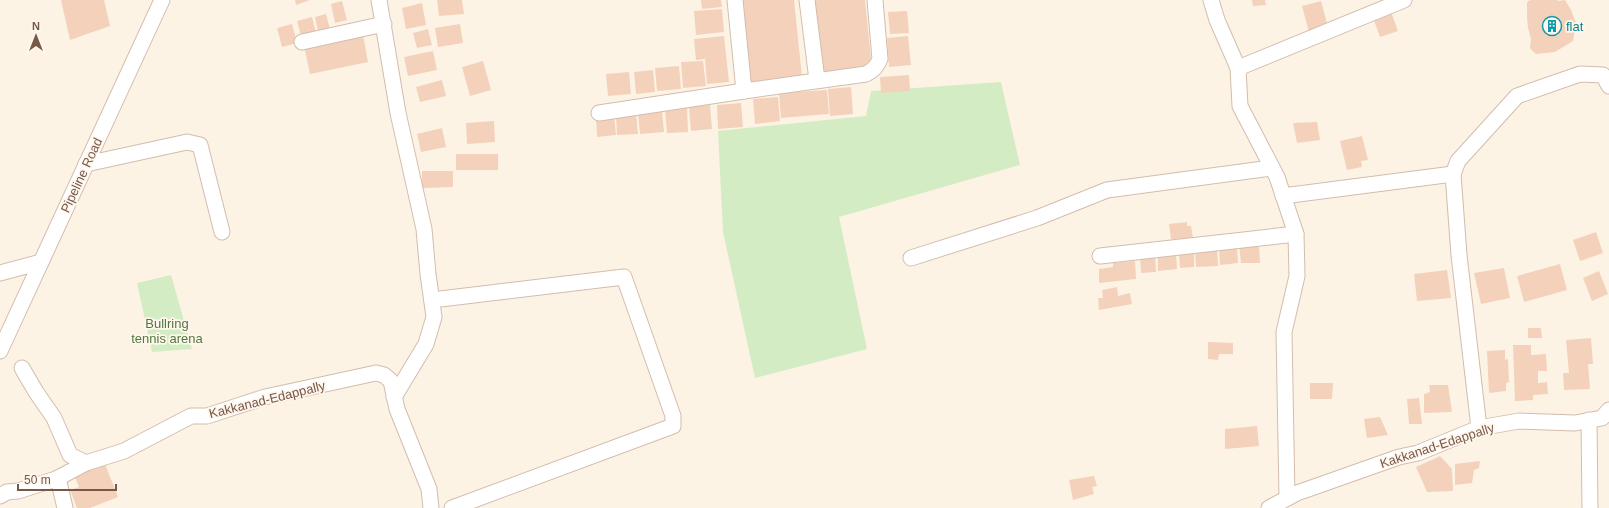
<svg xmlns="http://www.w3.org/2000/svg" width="1609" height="508" font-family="Arial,sans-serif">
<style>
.green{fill:#d4ecc3}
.building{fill:#f4d1bb}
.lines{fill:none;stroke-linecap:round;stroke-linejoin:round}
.minor-casing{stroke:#d2bdad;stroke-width:17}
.minor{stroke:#fff;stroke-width:15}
.labels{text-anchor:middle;stroke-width:3.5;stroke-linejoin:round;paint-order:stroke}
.culture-label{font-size:13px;fill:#0d838f;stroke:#fff7ed;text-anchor:start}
.street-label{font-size:13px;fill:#785849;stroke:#fff7ed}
.park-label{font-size:13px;fill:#50793d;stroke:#fff7ed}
</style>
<rect width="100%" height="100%" fill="#fdf3e5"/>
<g class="green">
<path d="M1001,82l19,83 -181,52 28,132 -112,29 -32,-146 -5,-101 148,-15 5,-25z"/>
<path d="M171,275l21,74 -40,3 -15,-69z"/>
</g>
<g class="building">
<path d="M61,0h43l6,26 -40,14z"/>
<path d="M295,0h15l-14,5z"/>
<path d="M437,0h25l2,14 -25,2z"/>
<path d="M701,0h20l1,7 -20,2z"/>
<path d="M742,0h52l8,77 -52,8z"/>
<path d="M813,0h52l7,69 -52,7z"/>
<path d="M1252,0h13l1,5 -13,1z"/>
<path d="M1531,0h26l1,1 7,-1 6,10 5,13 -3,18 -18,11 -19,2 -6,-6 1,-9 -3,-11 -1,-11v-14l1,-2z"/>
<path d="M342,1l5,19 -12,3 -4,-19z"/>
<path d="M1321,1l7,26 -19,5 -7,-26z"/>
<path d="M422,3l4,22 -20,4 -4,-21z"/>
<path d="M722,9l2,23 -28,3 -2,-24z"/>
<path d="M1390,9l8,22 -18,6 -8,-22z"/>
<path d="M907,11l2,22 -19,1 -2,-22z"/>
<path d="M326,14l5,19 -12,3 -4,-19z"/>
<path d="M312,17l5,19 -15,4 -5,-19z"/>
<path d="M292,24l5,19 -15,4 -5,-19z"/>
<path d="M460,24l3,19 -25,4 -3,-19z"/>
<path d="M428,29l4,16 -15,3 -4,-15z"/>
<path d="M363,35l5,27 -58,12 -6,-28z"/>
<path d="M724,36l5,46 -22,2 -2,-25 -9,1 -2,-21z"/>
<path d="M908,36l3,29 -22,2 -2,-29z"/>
<path d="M433,51l4,19 -29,6 -4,-19z"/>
<path d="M483,61l8,29 -21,6 -8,-29z"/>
<path d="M703,61l3,25 -23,2 -2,-26z"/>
<path d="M679,66l2,23 -24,2 -2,-23z"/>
<path d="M653,70l2,22 -19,2 -2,-22z"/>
<path d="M629,72l2,22 -23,2 -2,-22z"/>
<path d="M909,75l1,16 -29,2 -1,-16z"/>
<path d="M442,80l4,16 -26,6 -4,-15z"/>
<path d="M851,87l2,27 -23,2 -2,-27z"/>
<path d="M827,90l2,24 -48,4 -2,-25z"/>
<path d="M778,97l2,24 -25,3 -2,-25z"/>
<path d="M741,103l2,24 -25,2 -1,-24z"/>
<path d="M710,105l2,24 -21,2 -2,-24z"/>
<path d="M687,107l1,25 -21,1 -2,-24z"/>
<path d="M662,110l2,22 -24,2 -2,-22z"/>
<path d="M636,113l2,21 -21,1 -1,-20z"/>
<path d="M614,114l2,21 -19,2 -1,-22z"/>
<path d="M494,121l1,21 -28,2 -1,-21z"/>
<path d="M1317,122l3,18 -23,3 -4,-20z"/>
<path d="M442,128l4,19 -25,5 -4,-18z"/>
<path d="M1362,136l6,24 -7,1 1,6 -15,3 -7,-29z"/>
<rect x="456" y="154" width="42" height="16"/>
<path d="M422,171h31v16l-31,1z"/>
<path d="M1187,222v4h4l2,12 -22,1 -2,-15z"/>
<path d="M1596,232l7,21 -23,8 -7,-21z"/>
<path d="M1239,244l20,2 1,17h-19z"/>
<path d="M1217,247l1,19 -22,1 -1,-18z"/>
<path d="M1237,247l1,16 -18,2 -1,-17z"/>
<path d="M1194,251v16l-14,1 -1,-16z"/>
<path d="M1176,254l1,15 -19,2v-15z"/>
<path d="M1155,255l1,17 -15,1 -1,-17z"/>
<path d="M1135,261l1,18 -37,4v-14l14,-2v-4z"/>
<path d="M1560,264l7,26 -43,12 -7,-26z"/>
<path d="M1504,268l6,30 -29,6 -7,-31z"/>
<path d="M1447,270l4,28 -34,3 -3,-27z"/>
<path d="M1599,271l9,23 -16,7 -9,-23z"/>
<path d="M1117,287l1,9 12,-3 2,11 -33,6 -1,-12h5l-1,-8z"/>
<path d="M1528,328h13l1,10h-14z"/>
<path d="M1591,338l2,26h-5l2,25 -26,1 -1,-17h6l-3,-33z"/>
<path d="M1208,342l25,1v11h-14l-1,6 -10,-1z"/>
<path d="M1513,345h18v10l15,-1 1,17h-9v12l9,-1 1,12 -15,1v5l-18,1z"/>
<path d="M1505,350v10l3,-1 1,23 -3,1v8l-17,2 -2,-42z"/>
<path d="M1310,383h23l-1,16h-22z"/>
<path d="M1429,385h19l4,27 -28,1v-19l6,-2z"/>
<path d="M1419,398l3,26h-13l-2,-25z"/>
<path d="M1380,417l8,18 -21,3 -3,-19z"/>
<path d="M1257,426l2,20 -34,3v-20z"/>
<path d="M1440,456l12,13 1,22 -26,1 -11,-25z"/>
<path d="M1480,461l-1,7 -5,2 -2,13 -17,2v-21z"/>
<path d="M105,464l13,33 -28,11h-13l-7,-18 9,-3 -5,-12z"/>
<path d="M1094,476l3,10 -5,1 2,7 -21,6 -4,-20z"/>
</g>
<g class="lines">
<defs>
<g id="minor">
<path d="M379,0l19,113 26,116 4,45 6,43 -8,27 -32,53"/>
<path d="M735,0l9,91 122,-17c8,-4 11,-8 14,-15l-5,-59"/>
<path d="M807,0l10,80"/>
<path d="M1211,0l6,20 21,48 2,38 37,71 19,57 1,42 -13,56 3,166"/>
<path d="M302,42l82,-18"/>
<path d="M1238,68l166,-68"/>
<path d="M599,113l145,-22"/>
<path d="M86,164l101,-22 13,3 22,87"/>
<path d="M1283,196l170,-22"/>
<path d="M1100,256l196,-22"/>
<path d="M911,258l126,-40 70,-28 164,-22"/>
<path d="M0,273l41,-11"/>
<path d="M432,300l192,-23 49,139v10l-221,82"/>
<path d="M0,351l162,-351"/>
<path d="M22,368l14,24 18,26 16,37 16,8"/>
<path d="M1589,420l1,88"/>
<path d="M1479,428l-20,-173 -6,-81 5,-13 59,-65 63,-22 23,1 6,11"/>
<path d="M58,478l7,30"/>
<path d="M0,496l7,-4 11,-1 38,-12 30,-16 38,-12 67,-35h16l58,-19 111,-24 8,2 7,6 6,28 32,80 2,19"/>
<path d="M1269,508l28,-15 102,-36 19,-4 61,-25 40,-7 56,2 27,-5 7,-8"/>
</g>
</defs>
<use href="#minor" class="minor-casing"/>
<use href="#minor" class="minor"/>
</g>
<defs>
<symbol id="building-ring" viewBox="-11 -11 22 22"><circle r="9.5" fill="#fff7ed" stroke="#0f9aa8" stroke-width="1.5"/><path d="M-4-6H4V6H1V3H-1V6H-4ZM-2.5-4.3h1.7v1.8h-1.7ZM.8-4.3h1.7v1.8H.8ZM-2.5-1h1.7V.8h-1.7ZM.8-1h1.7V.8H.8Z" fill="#0f9aa8"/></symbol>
</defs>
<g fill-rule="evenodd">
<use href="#building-ring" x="1541" y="15" width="22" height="22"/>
</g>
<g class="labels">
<g class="culture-label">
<text x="1566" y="31">flat</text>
</g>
<g class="street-label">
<text transform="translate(81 175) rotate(-65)" y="5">Pipeline Road</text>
<text transform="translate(267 399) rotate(-14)" y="5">Kakkanad-Edappally</text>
<text transform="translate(1437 445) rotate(-18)" y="5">Kakkanad-Edappally</text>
</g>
<g class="park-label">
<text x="167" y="328">Bullring<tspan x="167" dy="15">tennis arena</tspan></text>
</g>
</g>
<g transform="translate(36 36)" stroke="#fff7ed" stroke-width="3" paint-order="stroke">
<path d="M0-3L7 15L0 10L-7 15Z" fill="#785849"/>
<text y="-6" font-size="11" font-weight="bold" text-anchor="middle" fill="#785849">N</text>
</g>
<path d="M18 484v6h98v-6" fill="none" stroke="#785849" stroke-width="2"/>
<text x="24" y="484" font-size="12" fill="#785849" stroke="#fff7ed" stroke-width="3" paint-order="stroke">50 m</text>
</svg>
